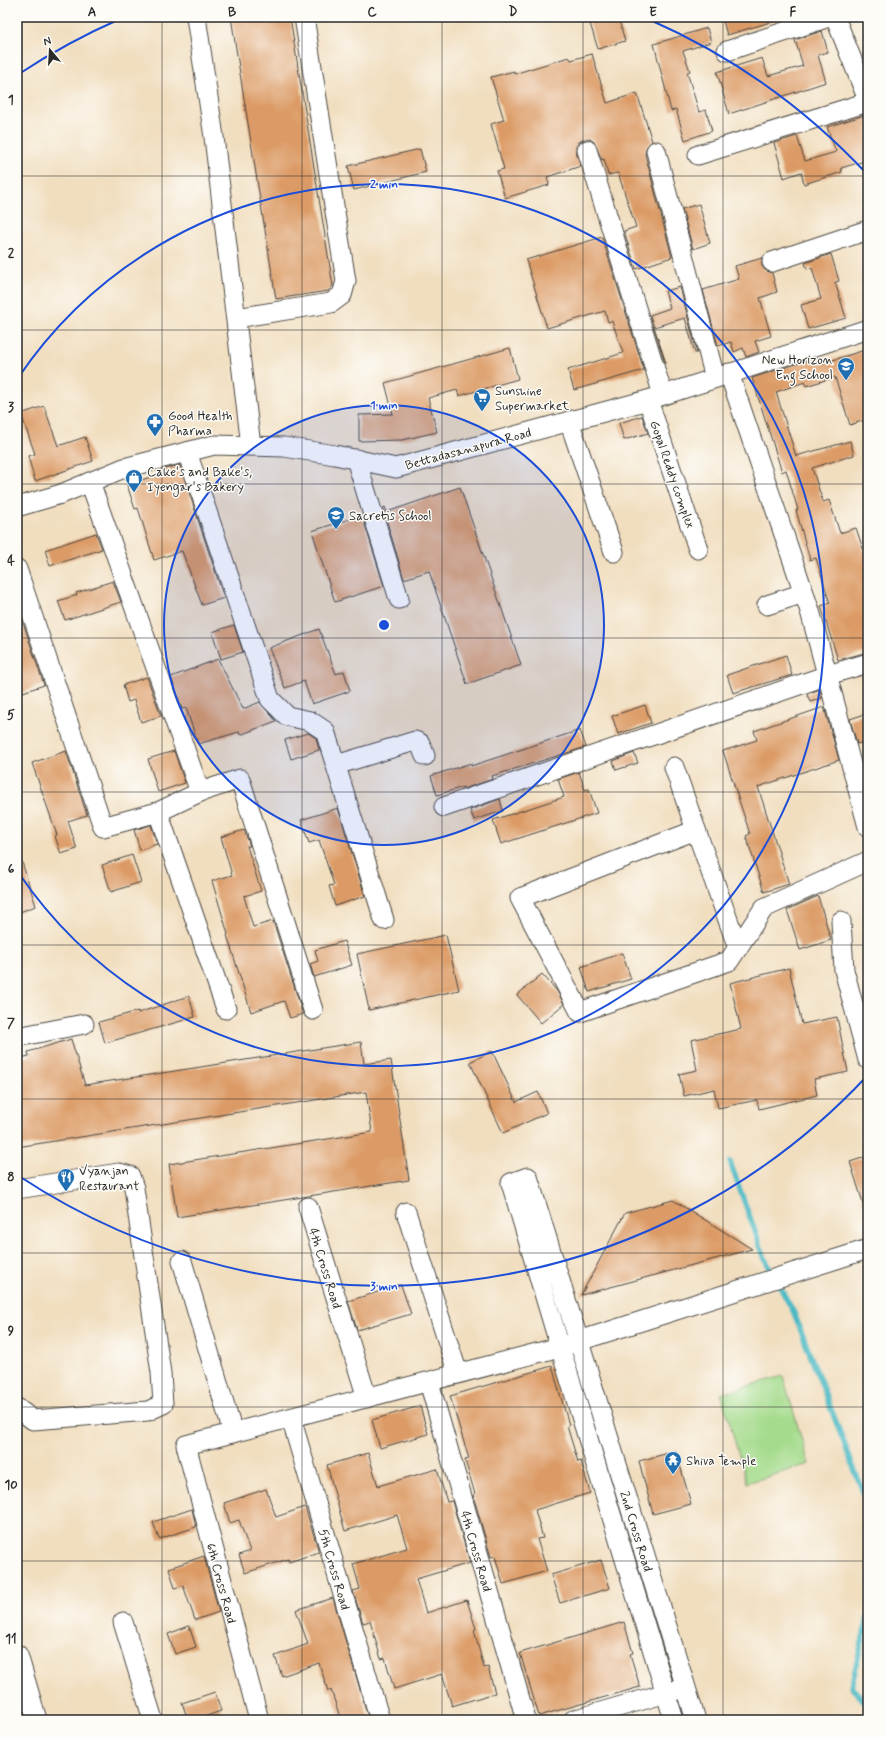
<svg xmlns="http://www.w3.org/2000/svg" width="885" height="1737" font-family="Mynerve,sans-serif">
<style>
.green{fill:#a4db8c;stroke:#68835c}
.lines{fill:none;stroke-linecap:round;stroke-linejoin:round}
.stream{stroke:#4cbac4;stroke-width:5.5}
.building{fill:#dc9b66}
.minor-casing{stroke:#494641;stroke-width:21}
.minor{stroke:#fff;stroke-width:19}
.grid{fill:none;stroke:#2b2b2b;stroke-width:1;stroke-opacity:0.55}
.ring{fill:none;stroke:#1d4ed8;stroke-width:2}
.labels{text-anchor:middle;stroke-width:3;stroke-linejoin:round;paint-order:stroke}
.poi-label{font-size:13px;fill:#2b2b2b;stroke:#fdfcf7;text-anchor:start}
.street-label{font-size:13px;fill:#2b2b2b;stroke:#fdfcf7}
.centre{fill:#1d4ed8;stroke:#fdfcf7;stroke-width:2}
.ring-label{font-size:12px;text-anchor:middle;font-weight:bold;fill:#1d4ed8;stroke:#fdfcf7;stroke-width:3;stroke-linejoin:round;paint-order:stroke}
.neatline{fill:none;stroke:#2b2b2b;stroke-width:1.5}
.grid-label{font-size:13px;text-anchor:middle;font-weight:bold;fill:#2b2b2b}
</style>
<rect width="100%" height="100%" fill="#fdfcf7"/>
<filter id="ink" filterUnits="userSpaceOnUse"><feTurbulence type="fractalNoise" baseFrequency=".025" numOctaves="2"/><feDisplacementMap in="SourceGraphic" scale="8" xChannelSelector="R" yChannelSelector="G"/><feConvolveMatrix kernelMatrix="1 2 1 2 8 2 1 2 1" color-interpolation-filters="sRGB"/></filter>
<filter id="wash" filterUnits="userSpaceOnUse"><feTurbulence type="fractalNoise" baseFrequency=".012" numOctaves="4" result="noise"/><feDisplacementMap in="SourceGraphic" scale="16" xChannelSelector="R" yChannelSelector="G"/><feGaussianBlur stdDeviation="0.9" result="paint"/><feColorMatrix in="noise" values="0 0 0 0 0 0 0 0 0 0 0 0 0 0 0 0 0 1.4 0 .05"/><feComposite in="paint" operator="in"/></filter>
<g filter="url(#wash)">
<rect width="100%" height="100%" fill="#f1debf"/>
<path class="green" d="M783,1376l26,88 -62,19 -26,-89z"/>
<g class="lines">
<g class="stream">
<path d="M730,1162l35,97 29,54 74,192"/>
<path d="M868,1617l-17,70 17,18"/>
</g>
</g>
<g id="blocks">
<g class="building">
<path d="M231,17h59l43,269 -5,5 -52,8z"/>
<path d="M588,17h30l7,24 -27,8z"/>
<path d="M722,17h51l1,4 -47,14z"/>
<path d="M707,28l4,14 -28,9 7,20 -3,1 12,40 7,-2 6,21 -27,9 -9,-31 -5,2 -17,-67z"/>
<path d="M822,31l6,21 -10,3 8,27 -97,32 -12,-42 45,-14 6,18 35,-10 -8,-26z"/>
<path d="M592,54l15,49 30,-10 15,48 -6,7 -1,6 27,103 -36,12 -12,-38 12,-4 -18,-54 -10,2 -4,-16 -2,1 -8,-18 -4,-3h-6l-5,3 -3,5v6l5,13 -34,11 2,8 -44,13 -8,-27 7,-2 -13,-45 13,-4 -13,-43 23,-6v3l55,-17 2,3z"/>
<path d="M868,114v46l-27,8 1,4 -38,12 -3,-12 -17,6 -10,-35 23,-7 8,25 31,-9 -9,-25z"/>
<path d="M420,149l6,23 -72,18 -6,-24z"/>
<path d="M699,204l11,39 -17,6 -11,-40z"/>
<path d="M602,237l42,133 -70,20 -6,-20 55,-17 -11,-32 -4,1 -3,-11 -58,17 -21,-68z"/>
<path d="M831,254l8,27 -4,1 11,36 -38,11 -7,-24 20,-6 -9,-31 -5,1 -2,-6z"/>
<path d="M762,258v8l3,4 7,3 5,19 -17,6 11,38 -16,5 4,11 -13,5 -3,-9 -9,4 -3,-10 -13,4 -15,-56 36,-11 -4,-13z"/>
<path d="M680,287l17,66h-2l-10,-35 -31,9 12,36h-1l-15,-48 20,-7 -5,-17z"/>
<path d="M510,348l8,31 -59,17 -2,-6 -29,8 9,34 -35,8 -43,1v-26l34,-1 -8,-31z"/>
<path d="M868,349v70l-18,6 -15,-48 -29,9 -1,-4 -29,10 20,64 54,-15 4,14 -42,13 11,34 6,-2 11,33 16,-5 8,24 4,-2v102l-30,8 -17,-54 9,-3 -14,-45 -6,2 -14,-50h2l-12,-40 -4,2 -30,-94 66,-21 2,7z"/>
<path d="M44,406l14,40 27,-9 8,24 -58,20 -7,-25 7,-2 -14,-40z"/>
<path d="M642,416l6,17 -24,7 -5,-17z"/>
<path d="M180,465l44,133 -22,7 -20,-54 -28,9 -16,-52 -3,1 -8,-24 35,-12 -1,-3z"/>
<path d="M460,487l61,178 -54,19 -38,-113 -25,8 -21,-71 2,-1 2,5z"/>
<path d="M362,515l22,71 -49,16 -23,-71z"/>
<path d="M96,533l6,16 -52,17 -5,-16z"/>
<path d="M113,581l8,21 -56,18 -7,-19 19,-6 -1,-2z"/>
<path d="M17,608h1l26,77 -27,9z"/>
<path d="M234,625l9,27 -22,7 -9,-27z"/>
<path d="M319,629l17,45 8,-3 6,20 -38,13 -8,-23 -19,7 -16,-40z"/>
<path d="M786,655l6,20 -59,18 -6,-18z"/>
<path d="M218,659l25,50 17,-7 16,19 -36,14 -1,-3 -41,12 -12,-36 -4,1 -11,-32z"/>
<path d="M147,677l14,39 -20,6 -7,-22 -6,2 -5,-17z"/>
<path d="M820,689l2,9 -12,4 -3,-8z"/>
<path d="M645,705l6,18 -33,11 -6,-18z"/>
<path d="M824,707l15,53 -81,27 31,97 -25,8 -18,-56 4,-2 -27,-83 34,-11 -3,-9z"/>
<path d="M868,713v28l-11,3 -7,-25z"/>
<path d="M580,730l6,17 -94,29 1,3 -30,10v-2l-26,8 -6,-19 40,-13v3z"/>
<path d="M308,733l8,5 3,12 -28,9 -6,-19z"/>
<path d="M66,751l21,64 -19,6 9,28 -16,5 -6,-18 2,-1 -25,-72z"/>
<path d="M174,751l11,32 -27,9 -10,-33z"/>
<path d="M634,753l4,10 -22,7 -3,-9z"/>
<path d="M579,772l6,18 4,-1 8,24 -96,31 -8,-24 71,-23 -6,-18z"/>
<path d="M500,799l3,12 -29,9 -4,-10z"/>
<path d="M338,808l27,88 -30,10 -6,-20 5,-1 -15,-45 -10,3 -8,-23z"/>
<path d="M151,825l6,19 -17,6 -6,-20z"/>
<path d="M244,830l6,16h-3l14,45 -17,5 9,31 20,-6 30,93 -13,4 -6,-17 -33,11 -24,-77 1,-1 -16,-53 20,-6 -11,-38z"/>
<path d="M132,855l9,27 -30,10 -9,-27z"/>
<path d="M20,856l16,50 -19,7v-56z"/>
<path d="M818,896l13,44 -31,10 -13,-40z"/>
<path d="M446,935l13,55 -90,20 -12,-56z"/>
<path d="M344,941l8,24 -38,12 -4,-13 8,-3 -3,-11z"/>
<path d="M622,953l9,26 -42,13 -8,-25z"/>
<path d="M789,968l13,56 35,-7 11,55 -34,7 3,16 -58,14 -2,-9 -39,8 -4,-19 -30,7 -5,-22 18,-4 -6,-30 50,-11 -11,-46z"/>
<path d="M542,974l15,17 7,13 -23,19 -24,-28z"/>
<path d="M189,996l6,21 -90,26 -6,-21 39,-11v2z"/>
<path d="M71,1039l14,46 276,-43 3,22 27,-4 18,120 -232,37 -8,-53 203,-32 -6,-40 -349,55v-88l12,-3 -1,-4z"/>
<path d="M492,1051l24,51 22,-10 9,21 -44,20 -33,-71z"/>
<path d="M868,1156v52l-3,1 -15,-47z"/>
<path d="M673,1200l79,49 -171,46 44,-82z"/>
<path d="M401,1285l10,29 -54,16 -9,-29z"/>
<path d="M552,1366l17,59 -2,1 11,36 3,-1 9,32 -55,17 8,28 -6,1 10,32 -44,13 -8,-28 -4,1 -18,-62 2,-1 -10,-34 4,-1 -19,-63z"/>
<path d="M420,1406l8,28 -48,14 -8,-28z"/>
<path d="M676,1451l15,53 -38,10 -14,-53z"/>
<path d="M368,1453l10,33 59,-17 10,33 5,-1 18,62 -54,16 10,34 41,-13 9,29 -2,1 10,38 4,-1 7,26 -43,13 -10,-32 -48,15 -9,-31 -4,1 -11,-38 -7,2 -10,-32 7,-2 -7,-25 54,-16 -10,-33 -52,16 -18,-66z"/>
<path d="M266,1489l10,28 29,-10 14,45 -30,10 -1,-3 -43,14 -6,-18 11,-4 -11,-31 -9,3 -6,-20z"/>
<path d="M192,1509l4,18 -37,12 -6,-17z"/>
<path d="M204,1556l15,56 -24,8 -12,-35 -8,3 -6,-20z"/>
<path d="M601,1560l9,28 -50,15 -9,-28z"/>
<path d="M333,1598l36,122h-28l-10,-30 -3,1 -9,-28 -37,13 -7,-20 33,-12 -12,-34z"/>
<path d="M624,1622l9,31 -3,1 10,33 -101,29 -19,-63z"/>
<path d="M189,1626l7,21 -21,7 -7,-20z"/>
<path d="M215,1692l6,19 -26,9h-7l-6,-17z"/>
</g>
</g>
</g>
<g filter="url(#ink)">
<use href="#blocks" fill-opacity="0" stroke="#494641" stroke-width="1"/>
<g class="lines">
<defs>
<g id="minor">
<path d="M196,17l18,120 37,309"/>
<path d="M835,17l33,83"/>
<path d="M727,51l102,-34"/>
<path d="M587,150l76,245"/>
<path d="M656,151l59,227"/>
<path d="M698,155l170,-53"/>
<path d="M772,262l96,-32"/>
<path d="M236,318l95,-15 11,-8 4,-14 -42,-264"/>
<path d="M729,373l81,238 58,216"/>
<path d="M648,400l50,149"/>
<path d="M569,421l45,131"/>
<path d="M187,452l83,247 17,17 23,5 15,10 59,189"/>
<path d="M356,459l43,140"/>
<path d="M90,482l110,310 -42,20 68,197"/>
<path d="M17,507l44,-13 63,-26 90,-23 70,2 51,8 61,13 252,-68 220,-71"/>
<path d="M17,569l86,258 55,-15"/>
<path d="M767,605l37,-12"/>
<path d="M336,765l79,-24 5,2 5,13"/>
<path d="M674,767l22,63"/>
<path d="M200,792l40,-13 73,231"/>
<path d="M444,807l384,-132 40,-12"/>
<path d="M841,921l3,49 24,90"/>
<path d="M738,948l-42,-118 -176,68 60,114 149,-51 35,-53 104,-47"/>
<path d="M17,1037l67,-13"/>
<path d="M17,1189l102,-16 11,3 4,12 27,185 2,31 -15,7 -115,9 -16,-12"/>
<path d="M308,1207l59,191"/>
<path d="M406,1212l52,162"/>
<path d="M182,1261l51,172"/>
<path d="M429,1382l97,338"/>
<path d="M291,1418l89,302"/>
<path d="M123,1622l30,98"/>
<path d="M18,1655l19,65"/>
<path d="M259,1720l-73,-275 374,-98 308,-98"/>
<path d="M573,1720l104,-30"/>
<path d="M674,1720l-114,-373 -49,-164 17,-6 168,543"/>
</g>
</defs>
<use href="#minor" class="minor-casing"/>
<use href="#minor" class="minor"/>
</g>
</g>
<path class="grid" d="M162,17v1703M302,17v1703M442,17v1703M583,17v1703M723,17v1703M17,176h851M17,330h851M17,484h851M17,638h851M17,792h851M17,945h851M17,1099h851M17,1253h851M17,1407h851M17,1561h851"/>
<circle cx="384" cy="625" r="220" fill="#1d4ed8" fill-opacity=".12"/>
<g class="ring">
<circle cx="384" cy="625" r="220"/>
<path d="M18 378A441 441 0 1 1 18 872"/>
<path d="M867 1076A661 661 0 0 1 19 1176M19 74A661 661 0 0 1 120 19M648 19A661 661 0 0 1 867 174"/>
</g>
<defs>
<symbol id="school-pin" viewBox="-11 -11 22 30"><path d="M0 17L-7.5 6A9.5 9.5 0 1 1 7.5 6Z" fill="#1f6fb2" stroke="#fdfcf7"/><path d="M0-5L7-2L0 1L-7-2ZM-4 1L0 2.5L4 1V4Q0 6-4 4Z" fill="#fff"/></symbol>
<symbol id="supermarket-pin" viewBox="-11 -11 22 30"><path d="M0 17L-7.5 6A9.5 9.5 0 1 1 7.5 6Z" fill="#1f6fb2" stroke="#fdfcf7"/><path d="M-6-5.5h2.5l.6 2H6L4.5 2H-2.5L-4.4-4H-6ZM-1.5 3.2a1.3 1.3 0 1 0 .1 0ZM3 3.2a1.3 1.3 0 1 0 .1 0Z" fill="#fff"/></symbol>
<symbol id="pharmacy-pin" viewBox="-11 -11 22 30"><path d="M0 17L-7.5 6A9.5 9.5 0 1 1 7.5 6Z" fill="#1f6fb2" stroke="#fdfcf7"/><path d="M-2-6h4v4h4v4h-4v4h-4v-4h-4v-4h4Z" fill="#fff"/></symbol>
<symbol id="shop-pin" viewBox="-11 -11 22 30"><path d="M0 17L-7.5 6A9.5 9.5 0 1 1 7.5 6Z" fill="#1f6fb2" stroke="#fdfcf7"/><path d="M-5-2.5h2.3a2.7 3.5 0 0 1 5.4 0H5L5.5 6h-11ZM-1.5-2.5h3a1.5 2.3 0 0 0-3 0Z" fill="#fff"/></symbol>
<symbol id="restaurant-pin" viewBox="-11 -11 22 30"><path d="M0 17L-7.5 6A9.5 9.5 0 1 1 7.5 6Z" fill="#1f6fb2" stroke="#fdfcf7"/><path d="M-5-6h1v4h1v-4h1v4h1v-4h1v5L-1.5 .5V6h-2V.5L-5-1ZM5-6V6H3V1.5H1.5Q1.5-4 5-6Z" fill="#fff"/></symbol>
<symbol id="temple-pin" viewBox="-11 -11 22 30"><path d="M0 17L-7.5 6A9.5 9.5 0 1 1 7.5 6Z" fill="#1f6fb2" stroke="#fdfcf7"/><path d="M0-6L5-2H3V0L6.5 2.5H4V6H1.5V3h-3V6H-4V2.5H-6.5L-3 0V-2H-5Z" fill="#fff"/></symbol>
</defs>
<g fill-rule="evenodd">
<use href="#school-pin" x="836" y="356" width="20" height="27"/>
<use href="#supermarket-pin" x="472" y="387" width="20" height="27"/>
<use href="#pharmacy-pin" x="145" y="412" width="20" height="27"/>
<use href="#shop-pin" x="124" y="468" width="20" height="27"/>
<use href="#school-pin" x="326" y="505" width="20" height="27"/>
<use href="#restaurant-pin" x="56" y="1167" width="20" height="27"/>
<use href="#temple-pin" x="663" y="1450" width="20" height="27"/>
</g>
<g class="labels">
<g class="poi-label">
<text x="833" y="364" text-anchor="end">New Horizon<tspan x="833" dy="15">Eng School</tspan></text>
<text x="495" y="395">Sunshine<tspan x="495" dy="15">Supermarket</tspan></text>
<text x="168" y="420">Good Health<tspan x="168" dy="15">Pharma</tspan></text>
<text x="147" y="476">Cake's and Bake's,<tspan x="147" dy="15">Iyengar's Bakery</tspan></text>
<text x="349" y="520">Sacretis School</text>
<text x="79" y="1175">Vyanjan<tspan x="79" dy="15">Restaurant</tspan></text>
<text x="686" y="1465">Shiva Temple</text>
</g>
<g class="street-label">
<text transform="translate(468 448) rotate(-15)" y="5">Bettadasanapura Road</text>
<text transform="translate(673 474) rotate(71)" y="5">Gopal Reddy complex</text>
<text transform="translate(326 1268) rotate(73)" y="5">4th Cross Road</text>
<text transform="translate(637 1531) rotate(73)" y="5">2nd Cross Road</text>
<text transform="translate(477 1551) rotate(74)" y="5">4th Cross Road</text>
<text transform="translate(335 1569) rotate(74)" y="5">5th Cross Road</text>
<text transform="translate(222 1583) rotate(75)" y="5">6th Cross Road</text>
</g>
</g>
<circle cx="384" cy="625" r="6" class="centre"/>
<g class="ring-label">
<text x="384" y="188">2 min</text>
<text x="384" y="409">1 min</text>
<text x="384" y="1290">3 min</text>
</g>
<rect width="885" height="1737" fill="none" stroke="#fdfcf7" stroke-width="44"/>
<g transform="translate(50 50) rotate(342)" stroke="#fdfcf7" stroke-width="3" paint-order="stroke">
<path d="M0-3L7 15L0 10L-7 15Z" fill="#2b2b2b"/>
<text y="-6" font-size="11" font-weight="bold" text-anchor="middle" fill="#2b2b2b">N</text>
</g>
<rect x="22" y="22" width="841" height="1693" class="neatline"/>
<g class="grid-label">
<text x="92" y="16">A</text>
<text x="232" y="16">B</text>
<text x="372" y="16">C</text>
<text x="513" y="16">D</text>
<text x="653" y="16">E</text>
<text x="793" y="16">F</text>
<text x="11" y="104">1</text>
<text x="11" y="257">2</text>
<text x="11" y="411">3</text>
<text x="11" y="565">4</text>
<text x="11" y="719">5</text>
<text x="11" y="873">6</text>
<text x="11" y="1027">7</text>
<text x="11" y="1181">8</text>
<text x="11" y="1335">9</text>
<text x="11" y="1489">10</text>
<text x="11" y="1643">11</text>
</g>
</svg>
